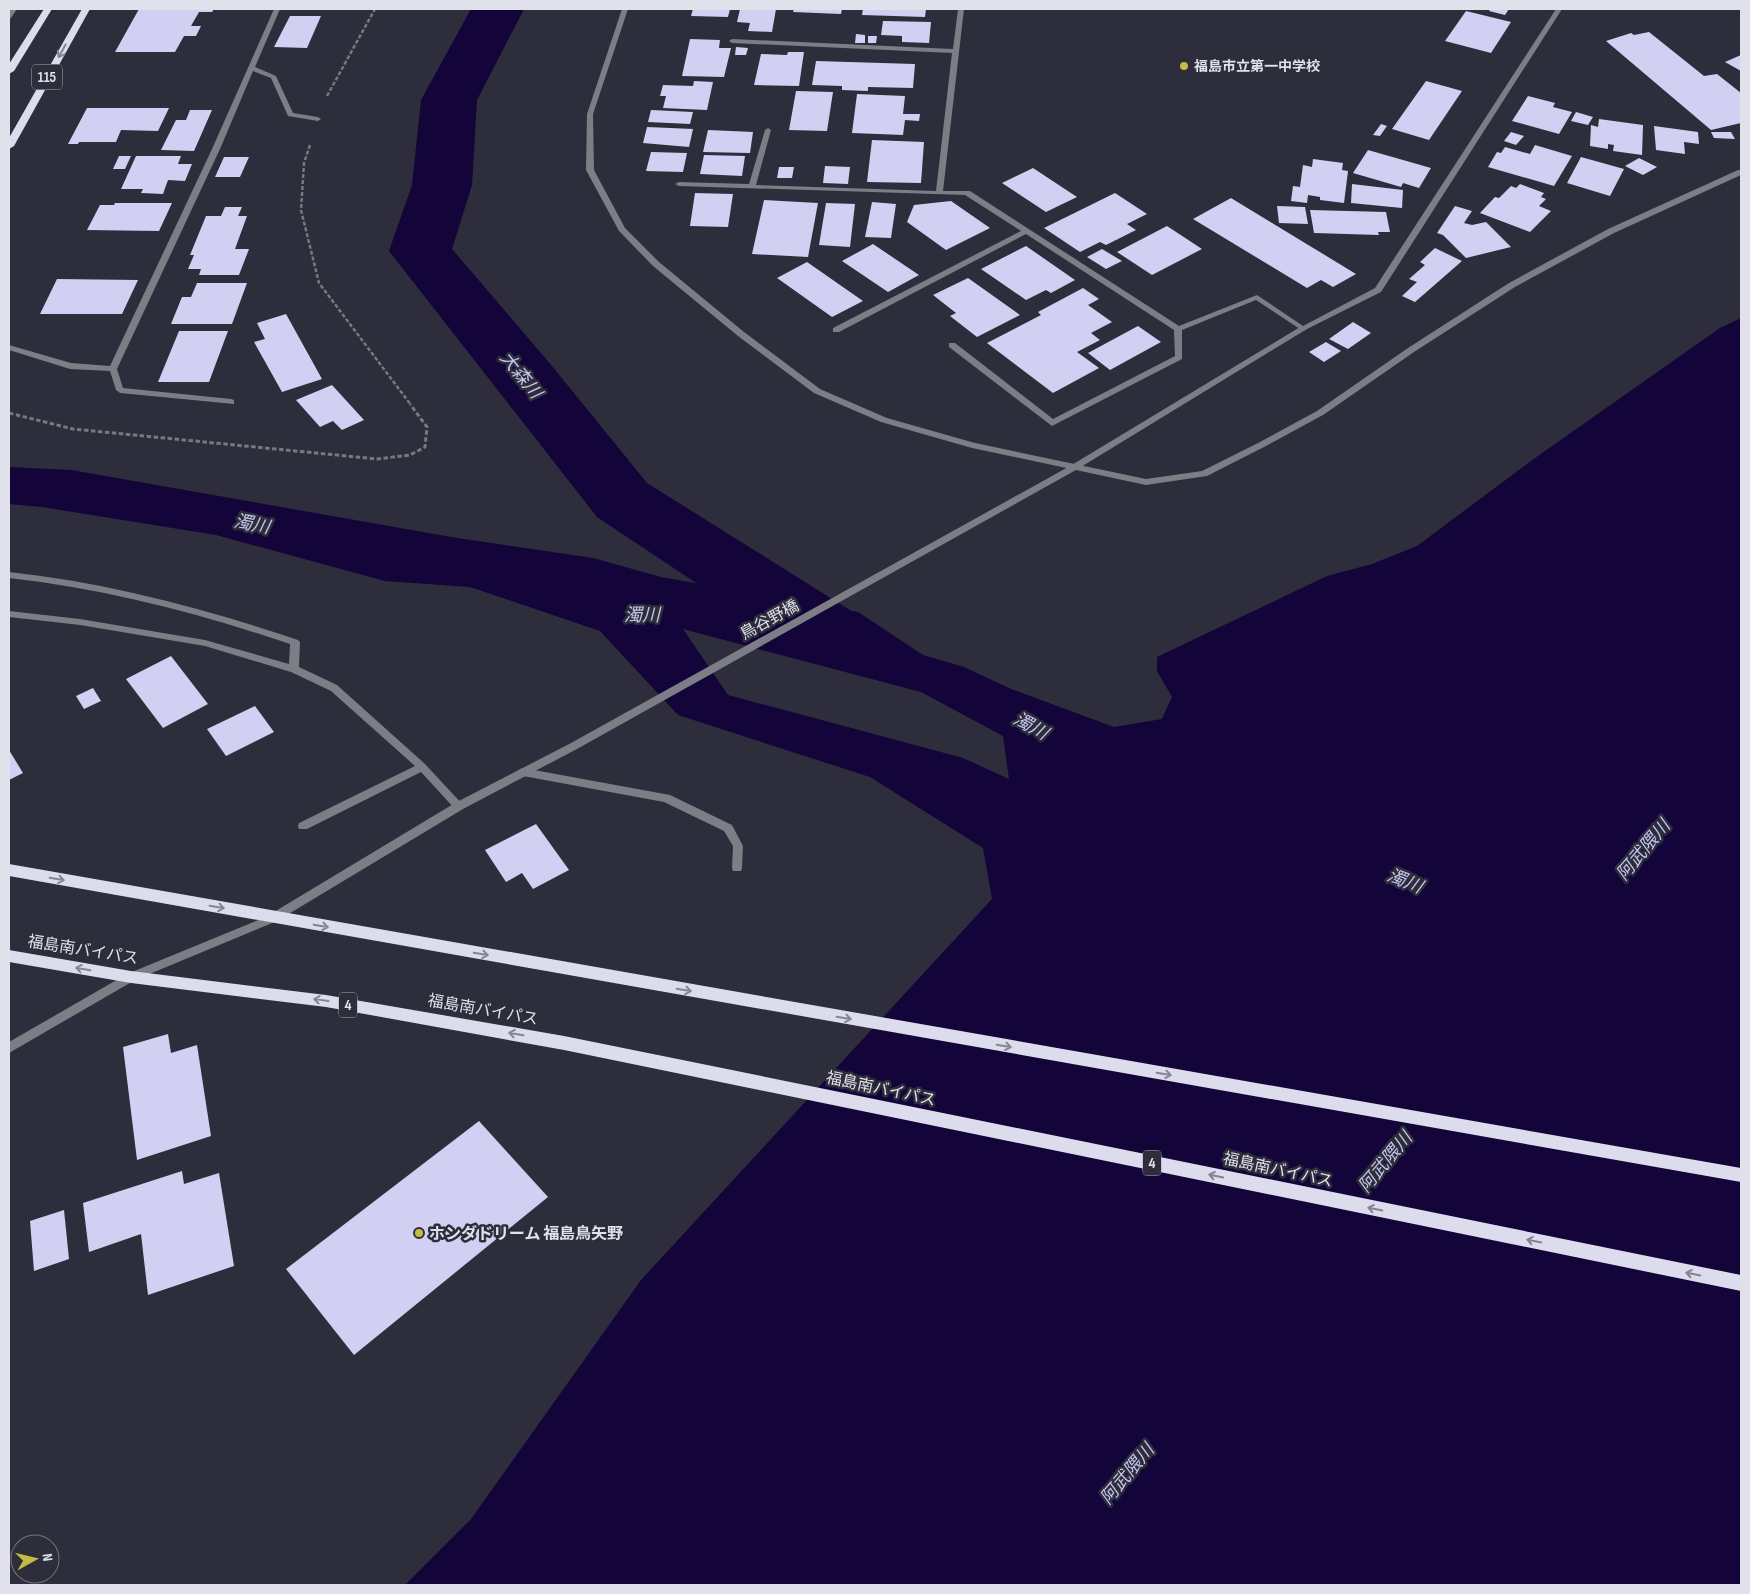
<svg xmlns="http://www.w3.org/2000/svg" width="1750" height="1594" font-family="'Sofia Sans Condensed','Noto Sans JP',sans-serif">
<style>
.water{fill:#13043a;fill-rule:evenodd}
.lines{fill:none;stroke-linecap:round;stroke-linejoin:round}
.river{fill:#13043a;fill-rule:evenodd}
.building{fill:#d1d0f3}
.path-far1{stroke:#787884;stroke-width:2.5;stroke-dasharray:4 2;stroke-linecap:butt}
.path{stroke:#787884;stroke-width:3;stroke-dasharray:4.5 2.5;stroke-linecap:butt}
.minor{fill:#7d7d85;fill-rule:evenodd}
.tertiary{fill:#7d7d85;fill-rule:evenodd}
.trunk{fill:#dcdced;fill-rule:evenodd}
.oneway{stroke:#848494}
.poi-dot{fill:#c4bc3e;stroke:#2d2d3b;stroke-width:2}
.labels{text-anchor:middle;stroke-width:5;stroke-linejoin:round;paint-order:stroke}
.far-poi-label{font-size:14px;font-weight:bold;fill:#e1e1eb;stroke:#2d2d3b;text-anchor:start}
.shield{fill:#2d2d3b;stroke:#ababb6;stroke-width:1}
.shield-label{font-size:15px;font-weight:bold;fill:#e1e1eb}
.street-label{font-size:16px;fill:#e1e1eb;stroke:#2d2d3b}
.poi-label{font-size:16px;font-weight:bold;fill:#e1e1eb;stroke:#2d2d3b;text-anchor:start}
.water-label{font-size:18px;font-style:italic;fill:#c6c5f0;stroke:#2d2d3b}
</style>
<rect width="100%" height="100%" fill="#2d2d3b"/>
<path class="water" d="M1741,318v1267h-1336l66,-66 170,-239 351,-381 -9,-51 -113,-71 -192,-62 -78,-84 -130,-44 -85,-6 -169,-46 -174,-28 -33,-3v-37l62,3 386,68 136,20 68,19 197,35 65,43 41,12 47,22 103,38 48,-8 10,-22 -15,-26v-14l170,-81 45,-12 45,-18 118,-88 185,-130zM683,629l238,63 82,44 6,43 -46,-21 -235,-63z"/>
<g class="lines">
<path class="river" d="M471,9h53l-47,91 -5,85 -20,64 100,117 95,117 217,136 11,20 -11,20 -27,8 -27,-8 -213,-142 -208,-266 23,-66 9,-85z"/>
</g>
<g class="building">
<path d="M139,9h75l-2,3h-13l-8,14h10l-5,10h-12l-9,16h-60z"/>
<path d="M693,9h37l-2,8 -37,-1z"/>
<path d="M740,9h36l-4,23 -24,-1 2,-8 -13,-1z"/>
<path d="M794,9h48l-1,5 -48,-2z"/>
<path d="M863,9h63l-1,8 -63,-2z"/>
<path d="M1490,9h19l-4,6 -16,-4z"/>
<path d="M1466,11l45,11 -20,31 -46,-12z"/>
<path d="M290,16h31l-14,32 -33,-1z"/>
<path d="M883,21l48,1 -2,21 -27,-1v-6l-21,-1z"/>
<path d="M1649,32l55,44 13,-2 24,19v30l-30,7 -105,-89 25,-8 3,2z"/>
<path d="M856,34l9,1v8h-10z"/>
<path d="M868,36h9l-1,7h-8z"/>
<path d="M690,39l30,1 -1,8h12l-7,29 -42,-1z"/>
<path d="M736,47l12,1 -2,7h-11z"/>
<path d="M788,52h16l-5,34 -45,-1 7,-31 26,1z"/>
<path d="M1741,55v16l-16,-9z"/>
<path d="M816,61l99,3 -2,24 -45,-1v4l-26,-1v-4l-30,-1z"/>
<path d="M694,81l19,1 -6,28 -44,-2 3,-12h-6l3,-11 30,1z"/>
<path d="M1426,81l36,10 -33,49 -37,-11z"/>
<path d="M796,91l37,1 -6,39 -38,-1z"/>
<path d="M857,94l48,2 -2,18h17l-1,7 -14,-1 -2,15 -51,-2z"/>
<path d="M1528,96l27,7 -2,4 19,5 -13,22 -47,-13z"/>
<path d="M87,108h82l-11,23 -37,-1 -5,12h-37l-1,2h-10z"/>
<path d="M190,110h22l-18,41 -33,-1 15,-30h10z"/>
<path d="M651,110l42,2 -3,12 -42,-2z"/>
<path d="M1576,112l17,5 -5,8 -17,-4z"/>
<path d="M1599,119l44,6 -1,30 -29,-4 1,-6 -6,-1v5l-18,-3 1,-21 7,2z"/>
<path d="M1381,124l6,2 -7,10 -7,-1z"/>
<path d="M1654,126l44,6 1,12 -15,-2 1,12 -29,-4z"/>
<path d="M647,127l46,2 -4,18 -46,-4z"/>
<path d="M708,130l45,2 -3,21 -47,-1z"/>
<path d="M1511,132l13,4 -8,9 -12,-4z"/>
<path d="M1711,132h20l4,7 -21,-1z"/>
<path d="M872,140l52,2 -3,41 -54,-1z"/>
<path d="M1535,145l37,11 -18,30 -66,-19 9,-15 4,1 4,-6 25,7z"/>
<path d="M1368,150l63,18 -12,20 -16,-5 -2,4 -48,-14z"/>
<path d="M651,152l36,1 -4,19 -37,-1z"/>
<path d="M704,155l41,1 -3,20 -42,-2z"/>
<path d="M119,156h12l-6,13h-12z"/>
<path d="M136,156h45l-3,8h14l-7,17 -17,-1 -5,14 -22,-1 2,-4h-22z"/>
<path d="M224,157h25l-9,20h-25z"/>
<path d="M1581,157l43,12 -14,27 -43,-13z"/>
<path d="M1639,158l18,9 -14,8 -18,-9z"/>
<path d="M1313,159l30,4 -1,7 6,1 -4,32 -24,-3v-3l-12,-2 -1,8 -16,-2 2,-15 7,1 3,-22 9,2z"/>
<path d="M825,166l25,1 -2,17 -25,-1z"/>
<path d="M779,167h15l-2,11h-15z"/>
<path d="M1033,168l44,29 -31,15 -44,-29z"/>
<path d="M1352,184l51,6 -1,18 -51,-5z"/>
<path d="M1520,184l24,9 -3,4 5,2 -7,7 12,5 -21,21 -50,-19 15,-16 4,1 12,-12 5,2z"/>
<path d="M695,193l38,1 -5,33 -38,-1z"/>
<path d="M1115,193l32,21 -20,10 9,6 -30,15 -6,-3 -20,10 -36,-24z"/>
<path d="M1231,198l125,76 -23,13 -12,-7 -14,8 -114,-69z"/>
<path d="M764,200l54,3 -10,54 -56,-3z"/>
<path d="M951,201l39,27 -44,22 -39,-28 7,-17z"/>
<path d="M872,202l24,2 -5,34 -26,-1z"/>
<path d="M115,203h57l-13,28 -72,-1 13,-25h14z"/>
<path d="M826,203l29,1 -5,43 -31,-2z"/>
<path d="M1277,206l28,1 3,17 -29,-1z"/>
<path d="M1455,206l17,5 -8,12 8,2 14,-3 25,25 -45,11 -23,-23 -6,-2z"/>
<path d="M225,207h17l-4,9h9l-12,33h14l-10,26h-40l2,-6h-13l6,-14h-4l16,-39h15z"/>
<path d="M1310,210l76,2 4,20h-12l1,3 -65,-2z"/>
<path d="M1167,226l35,23 -50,26 -35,-23z"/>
<path d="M873,244l46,31 -31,17 -46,-31z"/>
<path d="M1026,246l49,34 -24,13 -5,-3 -20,10 -45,-31z"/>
<path d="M1435,248l27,13 -47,41 -13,-6 15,-14 -8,-3 16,-14 -5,-3z"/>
<path d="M1102,249l20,12 -16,8 -19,-12z"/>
<path d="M807,262l56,39 -31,16 -55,-39z"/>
<path d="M968,278l52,37 -43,22 -27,-21 6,-3 -23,-18z"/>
<path d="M57,279l81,1 -16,34h-82z"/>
<path d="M197,283h50l-15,41h-61l11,-27h9z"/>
<path d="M1083,288l16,11 -11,6 24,17 -21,11 9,7 -23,12 22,16 -46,25 -66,-50 54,-28 -3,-3z"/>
<path d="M286,314l36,65 -40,13 -28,-50 11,-3 -8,-16z"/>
<path d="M1353,322l18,11 -23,16 -19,-10z"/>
<path d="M1138,326l23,16 -51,28 -22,-17z"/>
<path d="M179,331h49l-19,51h-51z"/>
<path d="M1326,342l15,9 -17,11 -15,-10z"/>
<path d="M332,385l32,35 -22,10 -9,-9 -13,6 -24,-27z"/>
<path d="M171,656l37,48 -45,24 -37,-49z"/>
<path d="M93,688l8,13 -17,8 -8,-13z"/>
<path d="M255,706l19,26 -48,24 -19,-27z"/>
<path d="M9,750l14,23 -14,7z"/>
<path d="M536,824l33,46 -36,19 -11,-16 -16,9 -21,-32z"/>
<path d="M168,1034l3,19 26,-8 14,91 -74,24 -14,-113z"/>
<path d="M479,1121l69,76 -194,158 -68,-86z"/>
<path d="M182,1171l2,13 35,-11 15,93 -86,29 -7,-61 -52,18 -6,-49z"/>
<path d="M64,1210l5,49 -35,12 -4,-50z"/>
</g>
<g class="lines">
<g class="path-far1">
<path d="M327,96l48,-87"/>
<path d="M310,145l-6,18 -3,47 18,73 92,122"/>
</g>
<path class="path" d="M9,413l64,16 304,30 33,-4 15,-8 2,-20 -17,-23"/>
<g class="minor">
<path d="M11,9h6l-6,9 -2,1v-7z"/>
<path d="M274,9h6l-25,58 21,9 17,37 25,4 3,2 -3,2 -30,-5 -17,-38 -18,-7 -33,78 -103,220 6,19 108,11 3,1v4l-114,-11 -4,-3 -6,-19 -40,-2 -61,-19v-5l62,18 39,3 102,-217z"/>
<path d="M622,9h6l-35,105 1,56 31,58 34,34 85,70 76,57 67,29 88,25 171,36 56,-8 56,-28 59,-32 91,-63 101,-65 99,-54 130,-59h3v5l-127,58 -99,54 -101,65 -91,63 -59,32 -57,29 -61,9 -174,-37 -91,-26 -67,-29 -76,-57 -85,-70 -34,-35 -33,-61 1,-56z"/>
<path d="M958,9h6l-21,182h27l209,135 78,-31 46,31 72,-38 181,-279h6l-181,283 -78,39 -47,-31 -74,30v29l-130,67 -103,-79v-4h6l98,76 122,-63 -1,-26 -148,-96 -187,98h-6v-4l188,-97 -56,-36 -286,-9 -4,-2 4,-2 70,2 16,-54 3,-2 3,2 -15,55 180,6 16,-138 -220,-10 -3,-2 3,-2 221,10z"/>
<path d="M9,572c100,11 194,36 289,68l2,2 -1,25 38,18 88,79 39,42 -1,3h-8l-34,-37 -114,57h-8l-1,-3 1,-3 116,-57 -84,-75 -40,-19 -86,-26 -125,-21 -71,-8v-6l71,8 125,21 84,24 1,-20c-92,-31 -184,-55 -281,-66z"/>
<path d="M523,768l147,27 62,30 11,21 -1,22 -1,3h-8l-1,-3 1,-22 -9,-15 -60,-29 -141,-26 -3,-1 -2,-3 2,-3z"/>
<path d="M273,914l4,1 1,3 -1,3 -142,59 -126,73v-11l118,-68z"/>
</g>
<path class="tertiary" d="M1300,327h3l4,2 -231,141 -499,279 -114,60 -186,112 -4,1 -4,-1 -1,-3 1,-3 186,-112 116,-60 499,-277z"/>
<g class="trunk">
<path d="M44,9h8l-38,62 -5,3v-10z"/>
<path d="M82,9h8l-76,137 -5,3v-11z"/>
<path d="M9,864l1732,304v14l-1732,-306z"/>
<path d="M9,950l122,21 195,24 238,41 1177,239v16l-1177,-241 -238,-43 -195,-24 -122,-21z"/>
</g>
</g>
<defs><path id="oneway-shaft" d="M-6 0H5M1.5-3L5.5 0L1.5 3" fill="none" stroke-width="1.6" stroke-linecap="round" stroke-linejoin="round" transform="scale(1.25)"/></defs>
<g class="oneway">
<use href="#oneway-shaft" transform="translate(62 51) rotate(119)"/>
<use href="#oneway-shaft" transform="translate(57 879) rotate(10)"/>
<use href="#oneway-shaft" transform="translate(217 907) rotate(10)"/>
<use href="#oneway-shaft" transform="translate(321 926) rotate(10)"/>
<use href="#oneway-shaft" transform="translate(481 954) rotate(10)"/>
<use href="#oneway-shaft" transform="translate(83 969) rotate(-170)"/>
<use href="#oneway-shaft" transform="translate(684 990) rotate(10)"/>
<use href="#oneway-shaft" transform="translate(321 1000) rotate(-172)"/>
<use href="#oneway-shaft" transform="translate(844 1018) rotate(10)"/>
<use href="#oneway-shaft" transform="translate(516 1034) rotate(-170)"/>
<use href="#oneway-shaft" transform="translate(1004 1046) rotate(10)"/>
<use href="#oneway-shaft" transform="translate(1164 1074) rotate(10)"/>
<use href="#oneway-shaft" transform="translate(1216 1176) rotate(-168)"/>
<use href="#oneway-shaft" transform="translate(1375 1209) rotate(-168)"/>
<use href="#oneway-shaft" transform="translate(1534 1241) rotate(-168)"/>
<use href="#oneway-shaft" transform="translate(1693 1274) rotate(-168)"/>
</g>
<g class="poi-dot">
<circle cx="1184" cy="66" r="5"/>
<circle cx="419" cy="1233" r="5"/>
</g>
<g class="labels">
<g class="far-poi-label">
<text x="1194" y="71">福島市立第一中学校</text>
</g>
<g class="shield">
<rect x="32" y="64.5" width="30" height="25" rx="4"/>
<rect x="339" y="992.5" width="18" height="25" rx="4"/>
<rect x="1143" y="1150.5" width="18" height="25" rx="4"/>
</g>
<g class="shield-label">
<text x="47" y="82">115</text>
<text x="348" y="1010">4</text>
<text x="1152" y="1168">4</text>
</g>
<g class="street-label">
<text transform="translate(769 619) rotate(-29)" y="6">鳥谷野橋</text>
<text transform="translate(83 949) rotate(9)" y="6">福島南バイパス</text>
<text transform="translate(483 1009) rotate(10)" y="6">福島南バイパス</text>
<text transform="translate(881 1088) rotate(12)" y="6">福島南バイパス</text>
<text transform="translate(1278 1169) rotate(12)" y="6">福島南バイパス</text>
</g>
<g class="poi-label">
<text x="429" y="1239">ホンダドリーム 福島鳥矢野</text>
</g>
<g class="water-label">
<text transform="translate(521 375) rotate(51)" y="6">大森川</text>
<text transform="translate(252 524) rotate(11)" y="6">濁川</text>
<text x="642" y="621">濁川</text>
<text transform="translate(1031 726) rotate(29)" y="6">濁川</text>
<text transform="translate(1643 850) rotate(-50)" y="6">阿武隈川</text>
<text transform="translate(1405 881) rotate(22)" y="6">濁川</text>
<text transform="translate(1385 1162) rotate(-50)" y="6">阿武隈川</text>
<text transform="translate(1127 1474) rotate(-50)" y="6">阿武隈川</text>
</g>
</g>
<rect width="1750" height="1594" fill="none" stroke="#e1e1eb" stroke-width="20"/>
<g transform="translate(35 1559) rotate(82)"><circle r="24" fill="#2d2d3b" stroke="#757581"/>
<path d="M0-4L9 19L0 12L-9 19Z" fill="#c4bc3e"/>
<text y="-8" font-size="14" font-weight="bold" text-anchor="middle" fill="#e1e1eb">N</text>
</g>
</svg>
